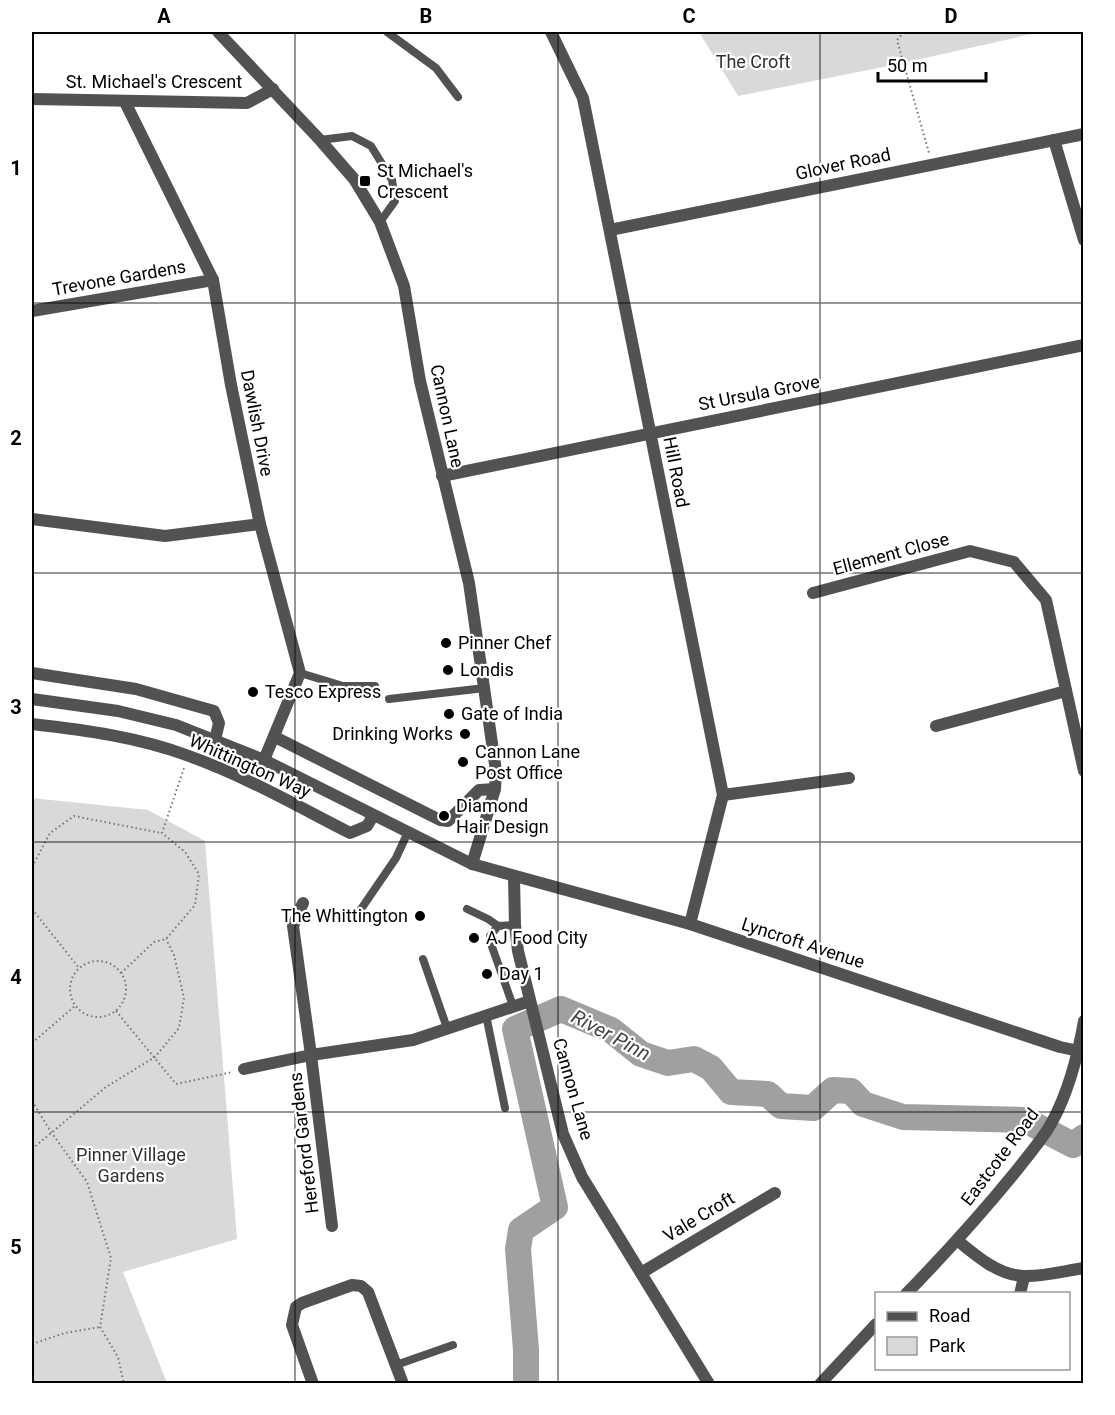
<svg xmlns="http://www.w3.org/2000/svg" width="1115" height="1415" font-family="Roboto,sans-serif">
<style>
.green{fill:#d9d9d9}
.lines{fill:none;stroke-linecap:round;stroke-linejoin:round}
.river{stroke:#a0a0a0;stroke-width:26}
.path{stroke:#747474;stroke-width:2;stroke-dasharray:1.5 3;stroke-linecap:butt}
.service{stroke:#525252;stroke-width:8}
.minor{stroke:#525252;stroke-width:12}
.tertiary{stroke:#525252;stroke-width:12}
.grid{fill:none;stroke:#000;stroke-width:1.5;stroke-opacity:0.55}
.poi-dot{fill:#000;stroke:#fff;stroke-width:2}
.labels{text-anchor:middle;stroke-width:4.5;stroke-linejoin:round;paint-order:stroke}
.park-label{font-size:18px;fill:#303030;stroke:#fff}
.street-label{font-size:18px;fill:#000;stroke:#fff}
.poi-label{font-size:18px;fill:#000;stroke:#fff;text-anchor:start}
.water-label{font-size:20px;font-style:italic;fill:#414141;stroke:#fff}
.neatline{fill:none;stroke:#000;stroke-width:2}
.grid-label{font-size:20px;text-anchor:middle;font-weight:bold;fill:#000}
</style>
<rect width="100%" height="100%" fill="#fff"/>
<g class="green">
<path d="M699,32h342l-143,32 -160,32z"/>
<path d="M32,798l116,12 57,31 32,398 -114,33 44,111h-135z"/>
</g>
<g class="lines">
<path class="river" d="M526,1384v-34l-8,-101 3,-19 34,-23 -40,-178 46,-20 50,21 30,24 27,9 26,-4 17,9 20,24 37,2 13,12 32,2 20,-18 18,1 12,13 40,13 122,3 48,25 11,-8"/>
<g class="path">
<path d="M904,32l-7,8 32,113"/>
<path d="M367,698l13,1"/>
<path d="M32,867l18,-34 24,-17 87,17"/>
<path d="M32,909l47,59"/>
<circle cx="98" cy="989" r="28"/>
<path d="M121,973l33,-31 12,-3 29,-34 4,-31 -14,-22 -23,-19 22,-65"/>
<path d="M116,1011l60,73 57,-12"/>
<path d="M32,1043l43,-37"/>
<path d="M32,1101l19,31 36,50 24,76 -11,69 18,30 6,27"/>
<path d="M32,1149l74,-62 49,-30 24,-29 5,-30 -10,-43 -8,-16"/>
<path d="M32,1344l33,-11 35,-6"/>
</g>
<g class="service">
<path d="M387,32l49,36 22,29"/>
<path d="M320,140l32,-4 19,10 21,34 3,21 -15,21"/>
<path d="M300,673l43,13h32"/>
<path d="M389,699l96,-11"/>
<path d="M467,909l21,10 10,7 17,-1"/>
<path d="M359,912l37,-54 12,-26"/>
<path d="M498,926l-8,10v5l23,65"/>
<path d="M423,959l24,69"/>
<path d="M486,1015l19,93"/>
<path d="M396,1365l57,-20"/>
</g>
<g class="minor">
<path d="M218,32l102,108 34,39 26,43 24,64 16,95 49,202 27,188 -1,18 -23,75"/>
<path d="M551,32l32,66 140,697 -33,129"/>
<path d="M32,99l215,4 26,-14"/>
<path d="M125,102l88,178 18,105 29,139 40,149 -36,87"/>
<path d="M1054,140l30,100"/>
<path d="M610,230l474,-96"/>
<path d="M32,311l181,-31"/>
<path d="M442,476l642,-131"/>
<path d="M32,519l133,17 95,-12"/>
<path d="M813,593l157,-42 44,11 32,38 38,171"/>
<path d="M32,673l104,16 78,22 5,12 -4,17"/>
<path d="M32,724c53,6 106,13 157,32 56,20 108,50 161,77l17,-7 6,-10"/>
<path d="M936,726l130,-35"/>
<path d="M275,737l165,83 8,1 31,-31 16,-1"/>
<path d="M723,795l126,-17"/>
<path d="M514,877l1,48 3,26 45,183 19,43 127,207"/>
<path d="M303,903l-10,23 18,129 21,171"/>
<path d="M244,1069l67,-14 102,-15 117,-39"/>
<path d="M957,1240c18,15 41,35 66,36 19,1 41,-5 61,-8"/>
<path d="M641,1273l134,-80"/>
<path d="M1020,1294l4,-17"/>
<path d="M313,1384l-21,-59 4,-18 6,-4 50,-18 9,1 7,6 35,92"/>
</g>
<g class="tertiary">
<path d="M32,699l86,12 58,14 88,35 208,104 218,60 370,123 19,4"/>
<path d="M906,1294c39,-40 76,-81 111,-124 12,-16 26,-31 35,-48 17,-31 26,-67 32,-101"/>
<path d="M820,1384l56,-60"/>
</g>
</g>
<path class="grid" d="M295,32v1352M558,32v1352M820,32v1352M32,303h1052M32,573h1052M32,842h1052M32,1112h1052"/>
<g class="poi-dot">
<rect x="359" y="175" width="12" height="12" rx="3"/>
<circle cx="446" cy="643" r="6"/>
<circle cx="448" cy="670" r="6"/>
<circle cx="253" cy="692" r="6"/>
<circle cx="449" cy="714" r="6"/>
<circle cx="465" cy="734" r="6"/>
<circle cx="463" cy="762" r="6"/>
<circle cx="444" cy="816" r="6"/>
<circle cx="420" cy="916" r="6"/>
<circle cx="474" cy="938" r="6"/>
<circle cx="487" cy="974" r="6"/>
</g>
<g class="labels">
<g class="park-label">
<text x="753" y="68">The Croft</text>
<text x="131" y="1161">Pinner Village<tspan x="131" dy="21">Gardens</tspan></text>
</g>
<g class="street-label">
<text x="154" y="88">St. Michael's Crescent</text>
<text transform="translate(843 164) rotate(-12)" y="6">Glover Road</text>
<text transform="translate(119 278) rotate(-10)" y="6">Trevone Gardens</text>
<text transform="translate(759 393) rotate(-11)" y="6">St Ursula Grove</text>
<text transform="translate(447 416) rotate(78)" y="6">Cannon Lane</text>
<text transform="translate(257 423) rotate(79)" y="6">Dawlish Drive</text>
<text transform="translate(676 472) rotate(79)" y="6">Hill Road</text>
<text transform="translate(891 554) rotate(-15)" y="6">Ellement Close</text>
<text transform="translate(250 766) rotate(24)" y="6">Whittington Way</text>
<text transform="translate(803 943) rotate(18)" y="6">Lyncroft Avenue</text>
<text transform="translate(573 1089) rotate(74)" y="6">Cannon Lane</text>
<text transform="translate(304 1143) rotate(-97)" y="6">Hereford Gardens</text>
<text transform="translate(1000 1157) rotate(-53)" y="6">Eastcote Road</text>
<text transform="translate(699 1217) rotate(-31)" y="6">Vale Croft</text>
</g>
<g class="poi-label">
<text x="377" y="177">St Michael's<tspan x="377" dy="21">Crescent</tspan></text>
<text x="458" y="649">Pinner Chef</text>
<text x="460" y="676">Londis</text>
<text x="265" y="698">Tesco Express</text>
<text x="461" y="720">Gate of India</text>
<text x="453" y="740" text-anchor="end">Drinking Works</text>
<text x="475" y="758">Cannon Lane<tspan x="475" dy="21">Post Office</tspan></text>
<text x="456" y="812">Diamond<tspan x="456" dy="21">Hair Design</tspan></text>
<text x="408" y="922" text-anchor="end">The Whittington</text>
<text x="486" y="944">AJ Food City</text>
<text x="499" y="980">Day 1</text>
</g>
<g class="water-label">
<text transform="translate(611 1035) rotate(28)" y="7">River Pinn</text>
</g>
</g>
<rect width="1115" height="1415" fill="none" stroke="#ffffff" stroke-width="66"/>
<rect x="875" y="1292" width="195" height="78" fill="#ffffff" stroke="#999999" stroke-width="1.5"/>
<rect x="887" y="1312" width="30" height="9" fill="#525252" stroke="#999999" stroke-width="1.5"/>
<text x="929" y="1322" font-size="18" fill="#000000">Road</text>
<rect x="887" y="1337" width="30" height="18" fill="#d9d9d9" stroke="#999999" stroke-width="1.5"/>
<text x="929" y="1352" font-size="18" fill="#000000">Park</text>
<path d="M878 72v9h108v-9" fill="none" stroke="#000000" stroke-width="3"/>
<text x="887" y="72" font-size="18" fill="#000000" stroke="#ffffff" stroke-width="4.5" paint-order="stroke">50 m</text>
<rect x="33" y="33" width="1049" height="1349" class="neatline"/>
<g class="grid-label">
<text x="164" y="23">A</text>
<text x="426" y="23">B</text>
<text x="689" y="23">C</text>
<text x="951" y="23">D</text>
<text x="16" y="175">1</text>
<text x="16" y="445">2</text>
<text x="16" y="714">3</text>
<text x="16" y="984">4</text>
<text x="16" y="1254">5</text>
</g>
</svg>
